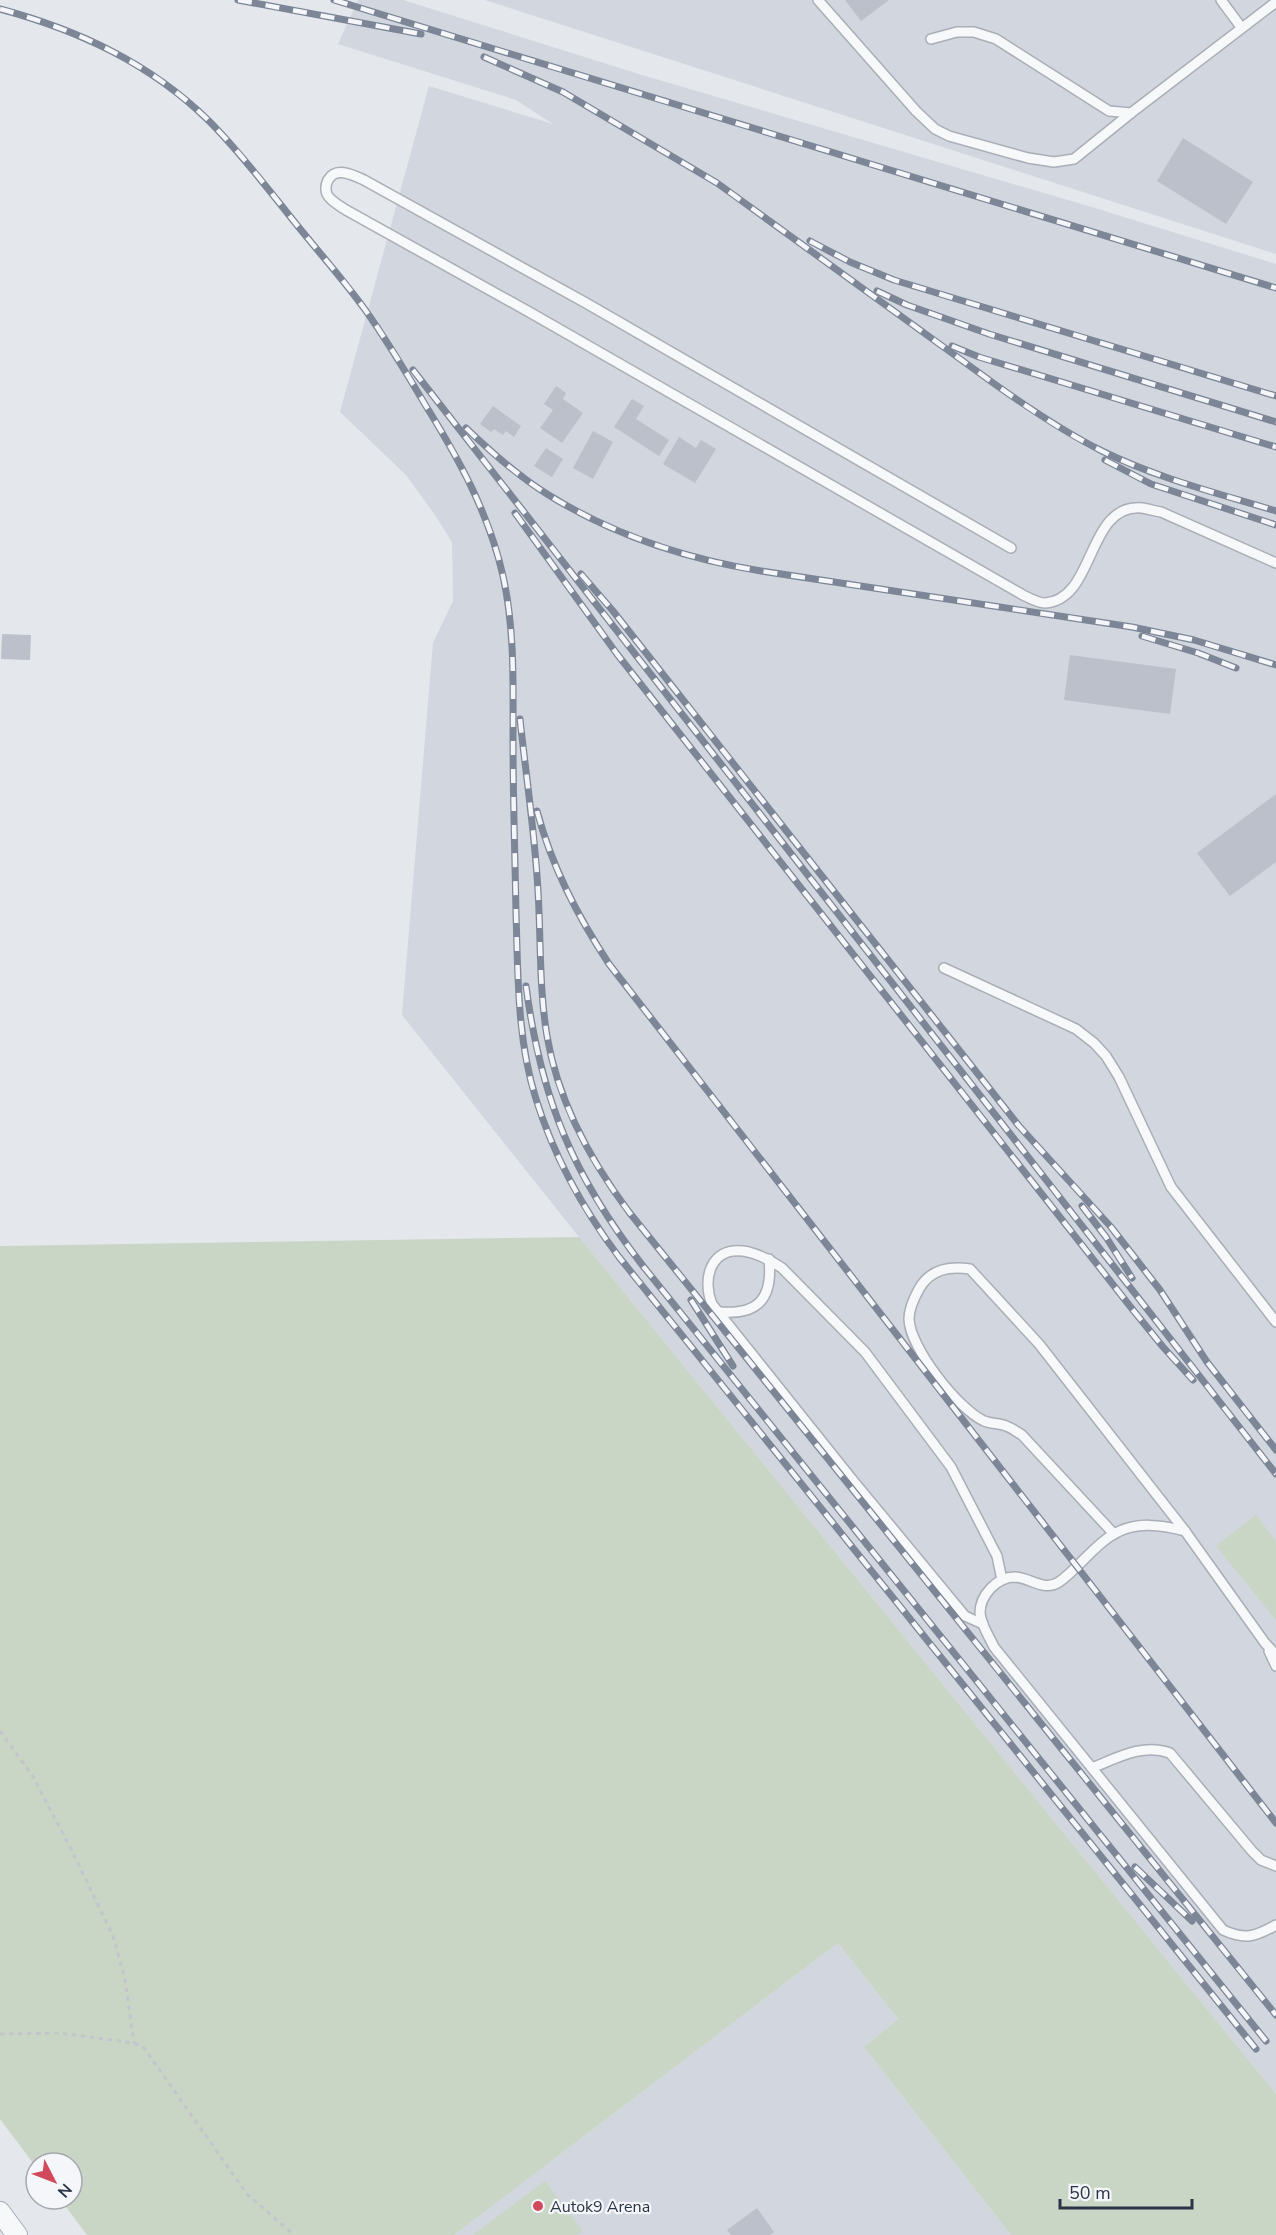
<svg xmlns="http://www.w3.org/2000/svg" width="1276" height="2235" font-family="'Nunito Sans',sans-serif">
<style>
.built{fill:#d2d6de}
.green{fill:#c9d6c5}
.building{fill:#bbc0ca}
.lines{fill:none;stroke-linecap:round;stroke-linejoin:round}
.lane-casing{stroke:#a9aeb7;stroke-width:12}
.street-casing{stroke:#a9aeb7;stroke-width:22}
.path{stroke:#c2c5cb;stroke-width:3;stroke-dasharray:4.5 4.5;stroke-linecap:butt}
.lane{stroke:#f7f8fa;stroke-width:9}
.street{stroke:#f7f8fa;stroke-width:20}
.rail-casing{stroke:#7d8696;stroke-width:7}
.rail{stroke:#f4f6f9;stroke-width:4.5;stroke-dasharray:14;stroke-linecap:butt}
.poi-dot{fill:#d1495b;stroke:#f4f6f9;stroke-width:2}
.labels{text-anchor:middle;stroke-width:4.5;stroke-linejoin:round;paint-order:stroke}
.poi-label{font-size:16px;fill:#2b3445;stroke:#f4f6f9;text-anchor:start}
</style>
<rect width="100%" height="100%" fill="#e4e7ec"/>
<g class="built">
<path d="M358,0h45l239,75 453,133 181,56v1830l-697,-857 -177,-222 31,-372 20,-42 -1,-59 -17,-27 -29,-40 -66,-63 89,-326 124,38 -37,-24 -178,-56z"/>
<path d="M485,0h791v254z"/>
<path d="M838,1943l60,76 -34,28 147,188h-557z"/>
</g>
<g class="green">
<path d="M579,1237l697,857v141h-265l-147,-188 34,-28 -60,-76 -384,292h-367l-27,-36h12v-36h-36v4l-36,-48v-873z"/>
<path d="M1256,1515l20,26v79l-60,-74z"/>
<path d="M545,2181l38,50 -6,4h-104z"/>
</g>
<g class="building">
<path d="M845,0h44l-28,21z"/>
<path d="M1183,138l70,44 -27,42 -69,-43z"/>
<path d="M556,386l10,7 -3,6 20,14 -21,30 -22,-15 13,-18 -9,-6z"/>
<path d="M632,399l12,7 -8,13 33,21 -10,16 -45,-29z"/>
<path d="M493,406l28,20 -7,11 -8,-6 -3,4 -9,-6 -3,3 -11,-8z"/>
<path d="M593,431l20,11 -20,37 -20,-11z"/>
<path d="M679,437l17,11 5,-8 15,9 -21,34 -32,-19z"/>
<path d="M546,448l17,11 -11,18 -18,-11z"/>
<path d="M2,634l29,1 -1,25 -29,-1z"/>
<path d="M1070,655l106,14 -6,45 -106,-14z"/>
<path d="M1276,794v68l-46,34 -33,-43z"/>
<path d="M757,2208l17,24 -4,3h-39l-4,-5z"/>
</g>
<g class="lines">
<defs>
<g id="lane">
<path d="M818,0l98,111 19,18 14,7 79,22 26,4 20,-3 57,-46 145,-111"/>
<path d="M1221,0l20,27"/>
<path d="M931,39l26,-7h17l22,7 113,72 22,2"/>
<path d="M1011,548l-425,-245 -222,-123c-11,-5 -28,-14 -36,0 -2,4 -3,9 -1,14 3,7 13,12 19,16l185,103 492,282c6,3 15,8 22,8 51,-3 41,-100 97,-95 6,1 13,3 19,4l115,51"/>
<path d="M944,968l132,61 18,14 12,13 13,21 52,110 105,135"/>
<path d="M720,1312c39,3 53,-14 49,-53"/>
<path d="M1185,1531c-23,-6 -49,-10 -71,3 -19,10 -36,35 -55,48 -15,10 -28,-4 -44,-5 -18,0 -35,18 -35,36 1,12 9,23 14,34l229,283c22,10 32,7 53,-5"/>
<path d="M1114,1534l-92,-99c-5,-3 -10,-7 -16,-9 -7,-3 -15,-2 -22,-5 -26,-12 -74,-73 -75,-102 0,-11 5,-21 10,-30 11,-20 30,-23 51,-20l69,75 146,187 80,112 11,12"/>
<path d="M983,1624l-18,-8 -114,-138 -139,-174c-10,-24 -2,-57 31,-53 15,2 27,9 39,17l83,84 86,115 46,89 5,24"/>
<path d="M1269,1651l7,15"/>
<path d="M1092,1768c25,-10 51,-25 78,-15l82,98 9,9 15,6"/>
</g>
<path id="street" d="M0,2212l17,23"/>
</defs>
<use href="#lane" class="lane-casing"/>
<use href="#street" class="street-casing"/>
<g class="path">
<path d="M0,1731l32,44 39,74 42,87 12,43 9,64"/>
<path d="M0,2034l60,-1 74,10 10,5 103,146 47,41"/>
</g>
<use href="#lane" class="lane"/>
<use href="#street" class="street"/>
<defs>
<g id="rail">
<path d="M238,0l183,34"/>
<path d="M334,0l942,288"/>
<path d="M0,9c78,21 150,54 209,112 33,33 62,72 92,109 22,27 45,53 65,81 22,31 41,63 60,95 34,55 63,108 77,170 12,54 10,110 10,165 0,57 2,115 3,172 2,62 1,126 20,186 18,58 47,110 83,158l637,792"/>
<path d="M484,57l79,35 154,91 279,202c34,24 68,47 106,66 55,27 115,42 174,60"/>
<path d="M810,241l40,21 44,18 382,116"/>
<path d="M877,291l30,14 82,29 287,88"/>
<path d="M952,346l27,11 297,90"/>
<path d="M413,370l863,1104"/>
<path d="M466,428c24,23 52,48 81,66 64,40 140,65 214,77l371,56 62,13 82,25"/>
<path d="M1105,460l46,24 125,41"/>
<path d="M515,513l102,141 516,656 30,37 30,33"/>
<path d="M581,574l32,37 406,515 92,101 49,63 47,72 69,88"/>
<path d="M1142,636l56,17 38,15"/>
<path d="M520,719c6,57 15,115 18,172 3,49 1,97 9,145 11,65 43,124 82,176l647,803"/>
<path d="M537,811c15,56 40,104 72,153l667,859"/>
<path d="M526,986c15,113 47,190 117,280l623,775"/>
<path d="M1082,1206l24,31 26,41"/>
<path d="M691,1300l42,66"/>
<path d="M1135,1867l57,54"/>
</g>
</defs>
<use href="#rail" class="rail-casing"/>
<use href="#rail" class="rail"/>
</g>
<circle class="poi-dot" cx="538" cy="2206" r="6"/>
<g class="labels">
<g class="poi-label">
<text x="550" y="2212">Autok9 Arena</text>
</g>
</g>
<g transform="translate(54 2181) rotate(132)"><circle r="28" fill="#f4f6f9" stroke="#a4a8b1" stroke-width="1.5"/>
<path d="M0-4.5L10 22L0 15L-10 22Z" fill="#d1495b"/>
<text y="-9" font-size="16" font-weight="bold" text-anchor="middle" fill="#2b3445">N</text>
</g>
<path d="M1060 2199v9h132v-9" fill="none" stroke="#2b3445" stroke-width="3"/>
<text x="1069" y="2199" font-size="18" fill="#2b3445" stroke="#f4f6f9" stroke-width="4.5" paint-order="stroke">50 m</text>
</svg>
